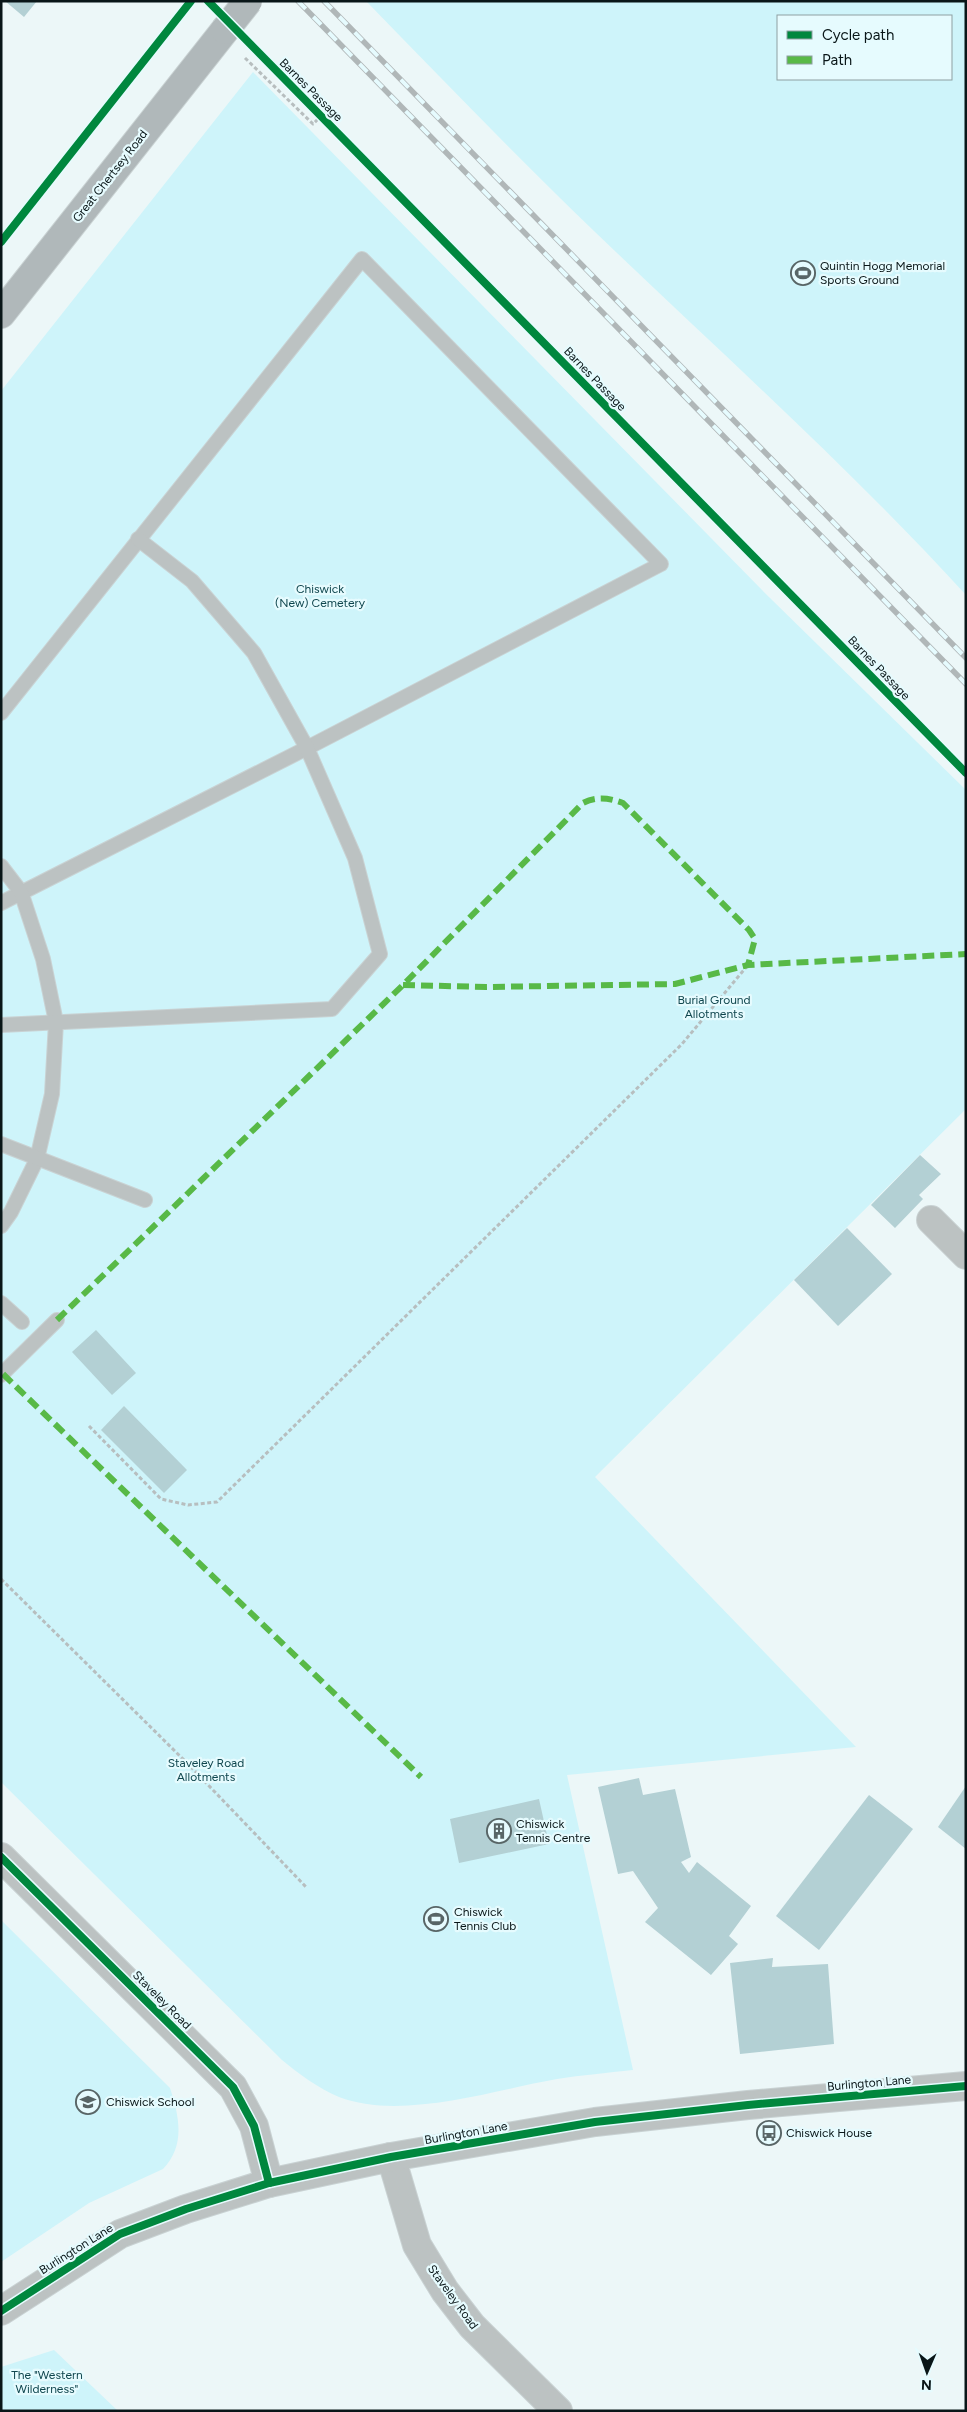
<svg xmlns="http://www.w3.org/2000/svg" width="967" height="2412" font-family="Figtree,sans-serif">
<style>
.green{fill:#cef4fa;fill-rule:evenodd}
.building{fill:#b3d0d4}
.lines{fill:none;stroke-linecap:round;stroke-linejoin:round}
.service-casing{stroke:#c9d2d3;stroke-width:16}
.minor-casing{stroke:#c9d2d3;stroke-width:30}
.tertiary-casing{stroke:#c9d2d3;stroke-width:30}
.trunk-casing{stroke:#c9d2d3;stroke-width:30}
.path{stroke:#b7bebf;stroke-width:3;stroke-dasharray:4 2.5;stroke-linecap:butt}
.service{stroke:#bcc2c2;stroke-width:14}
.minor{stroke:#bcc2c2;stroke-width:28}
.tertiary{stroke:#bcc2c2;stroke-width:28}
.trunk{stroke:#b0b8ba;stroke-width:28}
.rail-casing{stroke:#b0b7b8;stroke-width:5.5}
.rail{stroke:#e6fbfe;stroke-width:4;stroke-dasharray:11;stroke-linecap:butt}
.trunk-bridge-casing{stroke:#c9d2d3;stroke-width:30;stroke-linecap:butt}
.trunk-bridge{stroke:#b0b8ba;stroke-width:28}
.quiet{stroke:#58b947;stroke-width:6;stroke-dasharray:12 6;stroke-linecap:butt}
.cycleway-casing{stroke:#e6fbfe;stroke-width:11}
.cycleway{stroke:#00873e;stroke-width:8}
.labels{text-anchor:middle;stroke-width:4.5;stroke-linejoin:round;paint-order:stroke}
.street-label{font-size:12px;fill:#091618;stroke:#e6fbfe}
.poi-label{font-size:12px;fill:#091618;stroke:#e6fbfe;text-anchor:start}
.park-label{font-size:12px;fill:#0f464e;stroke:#e6fbfe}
</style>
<rect width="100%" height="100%" fill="#ecf7f8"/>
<g class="green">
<path d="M966,1v594c-117,-128 -247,-244 -372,-364 -78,-75 -152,-152 -227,-229zM778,16h173v63h-173z"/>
<path d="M253,72l516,525 197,193v319l-371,368 261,270 -289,28 66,295c-26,3 -51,5 -76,9 -63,11 -156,42 -218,18 -21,-9 -40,-23 -57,-37l-281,-278v-1391z"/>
<path d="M1,1920l169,168c9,28 16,57 -7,81l-74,34 -88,59z"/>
<path d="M54,2350l64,61h-117v-44z"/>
</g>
<g class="building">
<path d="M5,1h32l-13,16z"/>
<path d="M920,1155l21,19 -22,21 4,4 -28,29 -24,-23z"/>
<path d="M847,1228l45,46 -54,52 -44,-46z"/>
<path d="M96,1330l40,43 -24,22 -40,-43z"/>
<path d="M124,1406l63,64 -23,23 -63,-63z"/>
<path d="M639,1778l4,17 32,-6 16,68 -10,5 8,11 8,-11 54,44 -22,30 9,8 -27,31 -66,-53 13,-14 -25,-37 -15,3 -20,-87z"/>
<path d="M966,1786v63l-28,-22z"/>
<path d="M869,1795l44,34 -94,121 -43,-34z"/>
<path d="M539,1799l10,45 -90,19 -9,-44z"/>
<path d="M773,1958l-1,9 56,-3 6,80 -94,10 -10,-91z"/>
</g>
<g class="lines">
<defs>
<g id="service">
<path d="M1,713l361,-454 299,305 -354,184 -306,155"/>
<path d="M1,866l20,26 22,67 13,63 -4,72 -15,65 -26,53 -10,14"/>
<path d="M1,1025l331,-16 48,-55 -25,-96 -48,-110 -53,-95 -62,-72 -54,-42"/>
<path d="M1,1144l144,56"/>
<path d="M1,1303l21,19"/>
<path d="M1,1375l56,-55"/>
</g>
<g id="minor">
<path d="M931,1220l35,35"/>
<path d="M391,2157l26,88 28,46 27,35 86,85"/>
</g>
<g id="tertiary">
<path d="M1,1857l232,230 21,39 15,57"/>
<path d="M1,2311l119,-77 66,-25 83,-26 122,-26 204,-35 153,-17 218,-19"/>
</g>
<path id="trunk" d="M1,314l224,-284"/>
</defs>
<use href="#service" class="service-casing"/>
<use href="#minor" class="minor-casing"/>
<use href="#tertiary" class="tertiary-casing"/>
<use href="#trunk" class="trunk-casing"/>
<g class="path">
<path d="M252,46l714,727"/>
<path d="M245,58l68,66 8,-8"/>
<path d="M89,1426l72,73 27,6 29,-3 465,-458 66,-79"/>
<path d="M1,1579l188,186 118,123"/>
</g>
<use href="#service" class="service"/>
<use href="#minor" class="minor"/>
<use href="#tertiary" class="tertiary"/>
<use href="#trunk" class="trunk"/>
<defs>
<g id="rail">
<path d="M298,1l668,683"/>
<path d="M324,1l642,657"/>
</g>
</defs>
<use href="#rail" class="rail-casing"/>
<use href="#rail" class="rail"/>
<defs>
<path id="trunk-bridge" d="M225,30l23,-29"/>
</defs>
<use href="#trunk-bridge" class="trunk-bridge-casing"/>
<use href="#trunk-bridge" class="trunk-bridge"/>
<g class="quiet">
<path d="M403,985l83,2 189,-3 73,-19 218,-11"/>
<path d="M57,1320l346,-335 180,-182c14,-7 26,-5 40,0l126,127 6,9 -7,26"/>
<path d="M3,1374l418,403"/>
</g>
<defs>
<g id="cycleway">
<path d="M208,1l758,772"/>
<path d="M1,242l190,-241"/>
<path d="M1,1857l232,230 21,39 15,57"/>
<path d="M1,2311l119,-77 66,-25 83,-26 122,-26 204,-35 153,-17 218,-19"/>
</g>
</defs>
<use href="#cycleway" class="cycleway-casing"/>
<use href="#cycleway" class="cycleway"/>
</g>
<defs>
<symbol id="stadium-ring" viewBox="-11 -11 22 22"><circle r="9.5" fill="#e6fbfe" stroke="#586566" stroke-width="1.5"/><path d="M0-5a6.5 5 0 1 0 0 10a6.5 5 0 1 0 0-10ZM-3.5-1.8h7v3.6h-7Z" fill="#586566"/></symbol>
<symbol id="building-ring" viewBox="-11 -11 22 22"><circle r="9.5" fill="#e6fbfe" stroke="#586566" stroke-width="1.5"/><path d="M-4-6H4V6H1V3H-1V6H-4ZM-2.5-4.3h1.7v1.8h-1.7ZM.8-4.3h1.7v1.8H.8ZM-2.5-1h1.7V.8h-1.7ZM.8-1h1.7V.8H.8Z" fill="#586566"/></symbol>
<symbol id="school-ring" viewBox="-11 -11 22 22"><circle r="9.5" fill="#e6fbfe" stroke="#586566" stroke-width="1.5"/><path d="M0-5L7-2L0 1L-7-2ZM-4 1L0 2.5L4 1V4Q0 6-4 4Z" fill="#586566"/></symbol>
<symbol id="bus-ring" viewBox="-11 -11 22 22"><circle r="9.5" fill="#e6fbfe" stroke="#586566" stroke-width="1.5"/><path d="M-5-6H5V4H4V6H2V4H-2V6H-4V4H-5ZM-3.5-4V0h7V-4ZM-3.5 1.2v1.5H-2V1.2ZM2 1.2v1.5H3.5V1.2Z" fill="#586566"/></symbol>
</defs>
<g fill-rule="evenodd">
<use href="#stadium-ring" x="789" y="259" width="28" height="28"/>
<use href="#building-ring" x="485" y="1817" width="28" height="28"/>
<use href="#stadium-ring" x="422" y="1905" width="28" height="28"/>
<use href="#school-ring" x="74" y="2088" width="28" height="28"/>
<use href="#bus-ring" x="755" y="2119" width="28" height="28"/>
</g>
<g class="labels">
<g class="street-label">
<text transform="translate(311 90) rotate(45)" y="4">Barnes Passage</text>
<text transform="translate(110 176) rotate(-52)" y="4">Great Chertsey Road</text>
<text transform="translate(595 379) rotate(46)" y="4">Barnes Passage</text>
<text transform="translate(879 668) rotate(46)" y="4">Barnes Passage</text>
<text transform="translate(162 2000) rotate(45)" y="4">Staveley Road</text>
<text transform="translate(869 2083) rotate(-5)" y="4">Burlington Lane</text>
<text transform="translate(466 2133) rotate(-10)" y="4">Burlington Lane</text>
<text transform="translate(76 2249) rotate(-32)" y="4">Burlington Lane</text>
<text transform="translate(453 2297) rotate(54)" y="4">Staveley Road</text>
</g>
<g class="poi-label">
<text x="820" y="270">Quintin Hogg Memorial<tspan x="820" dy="14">Sports Ground</tspan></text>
<text x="516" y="1828">Chiswick<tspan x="516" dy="14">Tennis Centre</tspan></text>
<text x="454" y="1916">Chiswick<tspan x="454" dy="14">Tennis Club</tspan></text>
<text x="106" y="2106">Chiswick School</text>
<text x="786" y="2137">Chiswick House</text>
</g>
<g class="park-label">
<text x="320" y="593">Chiswick<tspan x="320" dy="14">(New) Cemetery</tspan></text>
<text x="714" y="1004">Burial Ground<tspan x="714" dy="14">Allotments</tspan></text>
<text x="206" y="1767">Staveley Road<tspan x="206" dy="14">Allotments</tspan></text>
<text x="47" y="2379">The "Western<tspan x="47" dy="14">Wilderness"</tspan></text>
</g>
</g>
<rect width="967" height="2412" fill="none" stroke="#091618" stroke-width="5"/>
<rect x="777" y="15" width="175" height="65" fill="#e6fbfe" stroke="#8e9fa2"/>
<rect x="787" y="31" width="25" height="8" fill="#00873e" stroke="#8e9fa2"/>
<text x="822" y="40" font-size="15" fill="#091618">Cycle path</text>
<rect x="787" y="56" width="25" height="8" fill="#58b947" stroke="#8e9fa2"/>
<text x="822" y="65" font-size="15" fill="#091618">Path</text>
<g transform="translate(927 2372) rotate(182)" stroke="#e6fbfe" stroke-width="4" paint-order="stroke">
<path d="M0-4L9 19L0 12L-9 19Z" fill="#091618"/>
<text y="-8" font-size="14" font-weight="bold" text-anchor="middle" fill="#091618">N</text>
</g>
</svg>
